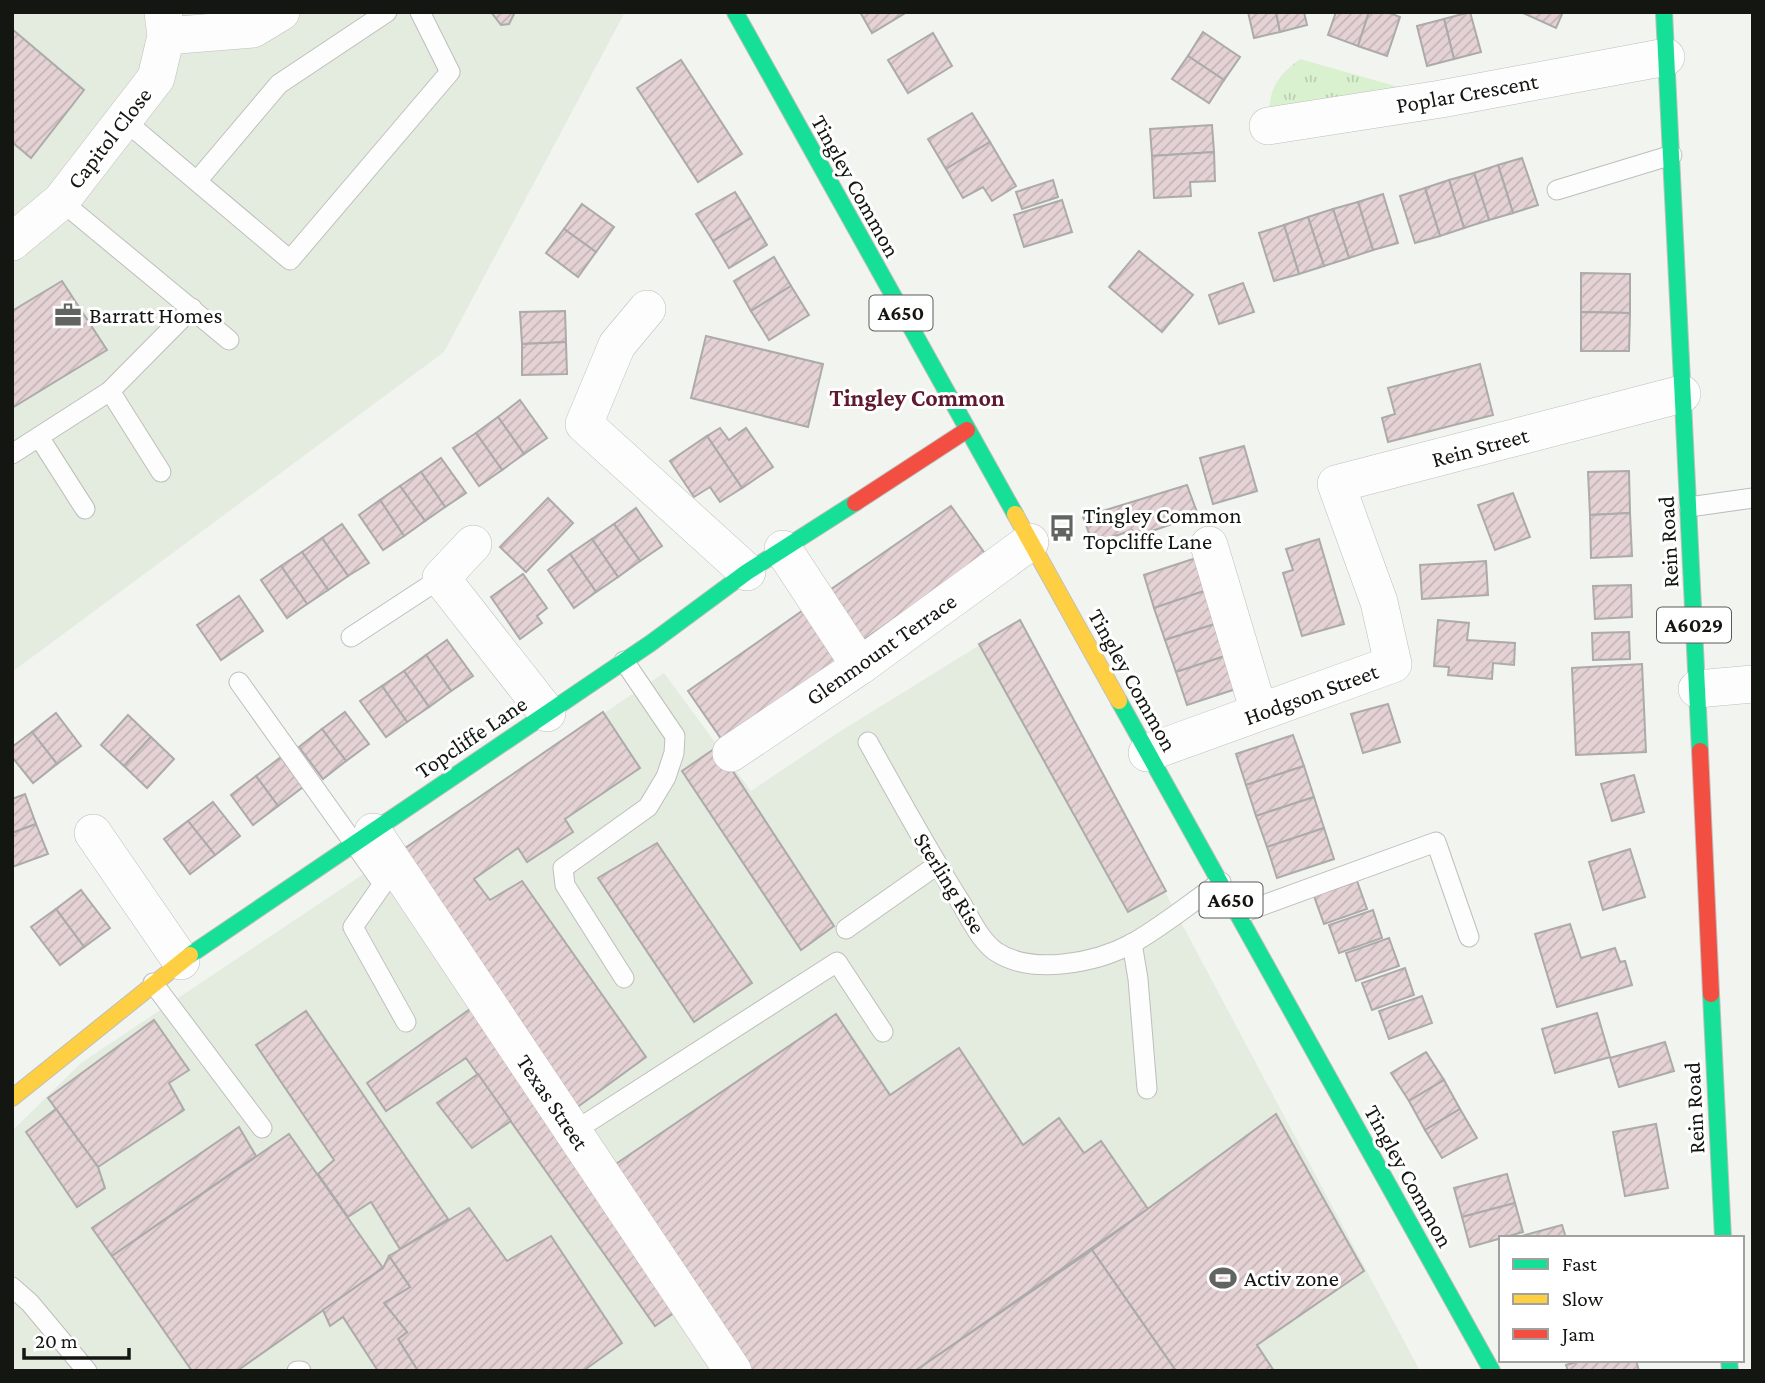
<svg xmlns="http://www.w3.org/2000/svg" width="1765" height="1383" font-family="'Crimson Pro',serif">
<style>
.built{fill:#e4ece0}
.grass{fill:url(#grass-tufts)}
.building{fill:url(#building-hatch);stroke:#acaba9;stroke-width:2}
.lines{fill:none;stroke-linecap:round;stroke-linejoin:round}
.lane-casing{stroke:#bdbfbb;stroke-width:21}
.street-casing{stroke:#bdbfbb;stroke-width:38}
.fast-casing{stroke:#bdbfbb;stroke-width:18}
.slow-casing{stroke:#bdbfbb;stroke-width:18}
.jam-casing{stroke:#bdbfbb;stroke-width:18}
.lane{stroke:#fdfdfd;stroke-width:19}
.street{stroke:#fdfdfd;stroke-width:37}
.fast{stroke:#16e098;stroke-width:16}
.slow{stroke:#ffcf43;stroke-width:16}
.jam{stroke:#f24e42;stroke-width:16}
.labels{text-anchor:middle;stroke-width:6;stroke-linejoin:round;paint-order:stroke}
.shield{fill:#fff;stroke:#5a5c59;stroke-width:2}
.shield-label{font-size:21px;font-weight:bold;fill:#141612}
.street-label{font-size:23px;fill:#141612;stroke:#fff}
.poi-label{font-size:23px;fill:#141612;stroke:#fff;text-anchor:start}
.neighbourhood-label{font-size:24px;font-weight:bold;fill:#5e192d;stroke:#fff}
</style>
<defs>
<pattern id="grass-tufts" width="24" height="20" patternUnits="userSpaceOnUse" patternTransform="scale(1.75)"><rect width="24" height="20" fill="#daf1cf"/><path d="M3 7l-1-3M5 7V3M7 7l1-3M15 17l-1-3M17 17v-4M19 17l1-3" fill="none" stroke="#baceb1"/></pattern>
<pattern id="building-hatch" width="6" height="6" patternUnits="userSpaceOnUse" patternTransform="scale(1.75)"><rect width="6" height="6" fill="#e5d2d5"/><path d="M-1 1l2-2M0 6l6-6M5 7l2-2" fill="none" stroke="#c4b4b6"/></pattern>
</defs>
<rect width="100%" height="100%" fill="#f1f4ef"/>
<g class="built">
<path d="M12,12h613l-181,340 -432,320z"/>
<path d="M1020,620l400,751h-1408v-240l69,-68 583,-390 87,118 85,-57z"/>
</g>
<path class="grass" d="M1300,59l141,40 -173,27c2,-35 3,-45 32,-67z"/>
<g class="building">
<path d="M491,12h24l-6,12 -8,1z"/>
<path d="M860,12h47l-35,21z"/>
<path d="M1248,12h28l4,20 -26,6z"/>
<path d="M1276,12h28l3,13 -27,7z"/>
<path d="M1336,12h33l-11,34 -30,-11z"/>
<path d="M1369,12h18l13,5 -13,39 -29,-10z"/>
<path d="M1470,12l11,40 -27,7 -10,-40z"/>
<path d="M1521,12h42l-7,16z"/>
<path d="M1444,19l10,40 -27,7 -10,-40z"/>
<path d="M12,29l72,61 -53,68 -19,-16z"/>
<path d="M1203,32l37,25 -16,23 -36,-24z"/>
<path d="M933,33l19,33 -44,27 -20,-33z"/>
<path d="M1188,56l36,24 -15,23 -37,-24z"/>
<path d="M681,60l61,94 -44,28 -61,-94z"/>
<path d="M972,113l18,29 -44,27 -18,-30z"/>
<path d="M1212,125l2,27 -62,4 -2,-27z"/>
<path d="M990,142l26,44 -24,15 -9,-14 -20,11 -17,-29z"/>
<path d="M1214,152l1,29 -25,1 1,14 -37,2 -2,-42z"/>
<path d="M1522,158l16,47 -25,8 -15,-48z"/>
<path d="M1498,165l15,48 -24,7 -15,-47z"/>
<path d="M1474,173l15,47 -25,8 -15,-48z"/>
<path d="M1053,180l5,17 -36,12 -6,-17z"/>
<path d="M1449,180l15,48 -24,8 -15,-48z"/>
<path d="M1425,188l15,48 -25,7 -15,-47z"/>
<path d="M735,192l16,26 -38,23 -17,-27z"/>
<path d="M1383,194l15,49 -25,7 -15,-48z"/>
<path d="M1062,200l10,32 -48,15 -10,-32z"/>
<path d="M1358,202l15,48 -24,8 -16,-49z"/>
<path d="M582,204l32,23 -18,25 -32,-23z"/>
<path d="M1333,209l16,49 -25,8 -16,-49z"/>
<path d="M1308,217l16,49 -25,8 -15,-49z"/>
<path d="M751,218l16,27 -38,23 -16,-27z"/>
<path d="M1284,225l15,49 -25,7 -15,-48z"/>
<path d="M564,229l32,23 -18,25 -32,-24z"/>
<path d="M1139,251l54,44 -31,37 -53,-45z"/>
<path d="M774,257l17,29 -40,25 -17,-30z"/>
<path d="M1581,273l49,1v39l-49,-1z"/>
<path d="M62,281l45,69 -95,58v-97z"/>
<path d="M1243,283l11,29 -35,12 -10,-29z"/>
<path d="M791,286l18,29 -40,25 -18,-29z"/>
<path d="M565,311l1,31 -44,2 -2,-32z"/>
<path d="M1581,312l49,1 -1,38h-48z"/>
<path d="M706,336l117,28 -15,63 -117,-29z"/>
<path d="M566,342l1,32 -45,1v-31z"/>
<path d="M1480,364l13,51 -105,27 -6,-24 13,-4 -7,-26z"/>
<path d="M520,400l27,38 -23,16 -26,-37z"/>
<path d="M498,417l26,37 -22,16 -26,-37z"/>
<path d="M720,428l9,12 17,-12 27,39 -31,21 -35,-52z"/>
<path d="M476,433l26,37 -23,16 -26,-38z"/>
<path d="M707,436l35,52 -22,14 -10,-15 -16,10 -24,-36z"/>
<path d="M1244,446l13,45 -44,13 -13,-46z"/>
<path d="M441,458l25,35 -21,14 -24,-35z"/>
<path d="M1629,471l1,42 -40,2 -2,-43z"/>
<path d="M421,472l24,35 -20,14 -25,-35z"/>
<path d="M1187,485l11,30 -63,22 -3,-7 -39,14 -10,-27z"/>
<path d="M400,486l25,35 -21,15 -24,-36z"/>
<path d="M1513,493l17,44 -35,13 -17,-45z"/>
<path d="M548,498l25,25 -47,49 -26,-25z"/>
<path d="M380,500l24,36 -21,14 -24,-35z"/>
<path d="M951,506l35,49 -124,86 -35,-49z"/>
<path d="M636,508l26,38 -22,15 -26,-37z"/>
<path d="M1630,513l2,43 -41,2 -1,-43z"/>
<path d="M342,524l27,39 -21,13 -26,-38z"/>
<path d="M614,524l26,37 -22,16 -26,-38z"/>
<path d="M322,538l26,38 -20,14 -26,-38z"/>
<path d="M592,539l26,38 -22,15 -26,-38z"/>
<path d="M1319,539l25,85 -42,12 -19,-63 10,-3 -7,-21z"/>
<path d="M302,552l26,38 -21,14 -26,-38z"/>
<path d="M570,554l26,38 -22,16 -26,-38z"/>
<path d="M1196,558l11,32 -53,18 -10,-33z"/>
<path d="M1486,561l2,34 -66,4 -2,-34z"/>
<path d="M281,566l26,38 -20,14 -26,-38z"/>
<path d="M523,574l24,34 -10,8 5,7 -22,16 -29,-42z"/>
<path d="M1631,585l1,32 -37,2 -2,-33z"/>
<path d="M1207,590l11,33 -53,17 -11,-32z"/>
<path d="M239,596l24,35 -42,29 -24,-35z"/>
<path d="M812,604l35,49 -125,87 -34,-49z"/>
<path d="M1020,620l146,271 -38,21 -149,-268z"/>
<path d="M1438,620l31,3 -2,17 48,3 -1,22 -21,-2 -1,16 -44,-4 1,-8 -15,-1z"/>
<path d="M1218,623l10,32 -52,17 -11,-32z"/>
<path d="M1629,632l1,27 -37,1 -1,-27z"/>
<path d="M447,640l26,36 -22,15 -25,-36z"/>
<path d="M426,655l25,36 -22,16 -25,-36z"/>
<path d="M1228,655l11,33 -52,17 -11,-33z"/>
<path d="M1642,664l4,88 -70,3 -4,-87z"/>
<path d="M404,671l25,36 -22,15 -25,-36z"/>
<path d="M382,686l25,36 -21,15 -26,-36z"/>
<path d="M1388,704l12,38 -37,11 -12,-39z"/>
<path d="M345,712l24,32 -23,17 -24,-32z"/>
<path d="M603,712l37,56 -75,51 8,13 -46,30 -9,-14 -44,31 16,21 32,-19 124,176 -70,51 -178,-255z"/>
<path d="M56,713l25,33 -24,18 -25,-32z"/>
<path d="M128,715l23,22 -27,29 -23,-21z"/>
<path d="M322,729l24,32 -23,18 -24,-32z"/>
<path d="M32,732l25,32 -24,19 -21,-26v-10z"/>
<path d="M1293,735l11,31 -58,19 -10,-31z"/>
<path d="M151,737l23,22 -27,29 -23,-22z"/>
<path d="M717,747l117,179 -33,24 -119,-179z"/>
<path d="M281,757l22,30 -25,19 -22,-30z"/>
<path d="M1304,766l10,31 -58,19 -10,-31z"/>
<path d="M1634,775l10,37 -32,9 -11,-37z"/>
<path d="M256,776l22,30 -25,19 -22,-30z"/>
<path d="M25,794l11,30 -24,9v-34z"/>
<path d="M1314,797l10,31 -57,19 -11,-31z"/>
<path d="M213,802l27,34 -25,19 -27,-34z"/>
<path d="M188,821l27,34 -25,19 -26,-35z"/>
<path d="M36,824l12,30 -36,13v-34z"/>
<path d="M1324,828l10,31 -57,19 -10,-31z"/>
<path d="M657,843l95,140 -58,39 -96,-144z"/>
<path d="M1630,849l15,48 -42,13 -14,-48z"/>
<path d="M1357,881l10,28 -43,15 -10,-28z"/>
<path d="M81,890l29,38 -26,19 -28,-38z"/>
<path d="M56,909l28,38 -24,18 -29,-38z"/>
<path d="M1373,910l9,28 -43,15 -10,-28z"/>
<path d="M1570,924l11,34 34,-10 5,14 5,-1 7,24 -75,22 -22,-73z"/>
<path d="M1389,938l10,28 -43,15 -10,-28z"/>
<path d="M1405,968l9,27 -42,15 -10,-27z"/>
<path d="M1422,996l10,27 -43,16 -10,-28z"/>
<path d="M477,1004l207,302 -29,20 -189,-268 -80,53 -19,-28z"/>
<path d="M306,1011l142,208 -48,30 -29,-47 -23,15 -30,-43 16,-14 -78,-115z"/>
<path d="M1597,1013l13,44 -55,16 -13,-44z"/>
<path d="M836,1014l54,81 69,-47 64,97 36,-27 25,35 17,-12 47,68 -233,162h-166l-136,-205z"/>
<path d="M154,1020l35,50 -20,13 15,27 -86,57 -50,-69z"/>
<path d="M1665,1042l9,29 -55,16 -9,-29z"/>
<path d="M1426,1052l18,28 -35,21 -18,-28z"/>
<path d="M478,1074l33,47 -39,27 -35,-45z"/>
<path d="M1444,1080l16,29 -35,21 -16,-29z"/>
<path d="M56,1109l42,58 7,21 -28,19 -51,-75z"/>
<path d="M1460,1109l17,29 -35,20 -17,-28z"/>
<path d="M1276,1114l88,157 -107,74 17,26h-98l-84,-121z"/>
<path d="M1656,1124l12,64 -43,8 -12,-64z"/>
<path d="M239,1127l17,29 -144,100 -20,-28z"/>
<path d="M289,1134l94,134 -146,103h-45l-80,-115z"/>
<path d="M1507,1174l8,29 -53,14 -8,-29z"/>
<path d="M1515,1203l8,29 -53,15 -8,-30z"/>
<path d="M469,1208l38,53 44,-25 71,107 -39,28h-165l-20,-32 9,-7 -23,-29 26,-16 -21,-31z"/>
<path d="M1562,1225l4,13h-52z"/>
<path d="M1092,1250l84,121h-261z"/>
<path d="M389,1256l21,31 -26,16 23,29 -9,7 20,32h-40l-35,-54 -13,9 -7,-16 60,-42z"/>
<path d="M1584,1360h52l3,11h-71l-2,-6z"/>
</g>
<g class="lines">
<defs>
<g id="lane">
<path d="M124,120l166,140 160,-188 -30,-60"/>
<path d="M197,181l82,-97 108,-72"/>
<path d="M1557,190l115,-35"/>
<path d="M61,201l168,139"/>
<path d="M110,391l51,81"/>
<path d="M39,437l46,72"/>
<path d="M12,454l98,-63 82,-83"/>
<path d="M1689,507l64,-9"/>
<path d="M351,637l90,-59"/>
<path d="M239,682l144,202 -30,43 53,95"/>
<path d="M868,742c30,54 60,109 93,161 9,15 19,37 34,48 36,25 101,12 138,-8 30,-17 59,-41 88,-61"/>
<path d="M1239,914l197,-72 33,95"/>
<path d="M846,929l91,-64"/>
<path d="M1132,943l6,36 9,110"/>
<path d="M624,978l-59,-93 -2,-17 85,-61 18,-30 8,-24 1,-17 -51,-75"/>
<path d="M153,983l109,145"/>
<path d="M573,1132l264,-170 46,70"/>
<path d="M12,1287l18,16 57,68"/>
<path d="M297,1371h4"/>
</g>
<g id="street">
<path d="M166,36l87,-7 28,-17"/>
<path d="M1268,126l173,-27 225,-42"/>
<path d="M12,242l49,-41 95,-123 10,-42 -3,-24"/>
<path d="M647,309l-30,36 -33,79 163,148"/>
<path d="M473,544l-32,34 106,135"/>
<path d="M1209,545l50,167"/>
<path d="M783,549l77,117"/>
<path d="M1697,689l56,-5"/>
<path d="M731,753l129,-87 170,-124"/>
<path d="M1147,753l246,-89 -14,-62 -43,-118 346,-90"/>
<path d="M373,832l360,539"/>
<path d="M93,833l88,128"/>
</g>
<g id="fast">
<path d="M735,12l280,502"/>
<path d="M1664,12l36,739"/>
<path d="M1119,701l373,670"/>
<path d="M190,955l461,-312 96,-71 108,-69"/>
<path d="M1711,994l12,244"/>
<path d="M1729,1360l1,11"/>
</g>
<g id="slow">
<path d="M1015,514l104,187"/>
<path d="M12,1098l178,-143"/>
</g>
<g id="jam">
<path d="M855,503l112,-73"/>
<path d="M1700,751l11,243"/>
</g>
</defs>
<use href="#lane" class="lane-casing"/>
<use href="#street" class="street-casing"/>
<use href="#fast" class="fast-casing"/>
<use href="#slow" class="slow-casing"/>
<use href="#jam" class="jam-casing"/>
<use href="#lane" class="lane"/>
<use href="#street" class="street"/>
<use href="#fast" class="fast"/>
<use href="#slow" class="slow"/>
<use href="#jam" class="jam"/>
</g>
<defs>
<symbol id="office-bare" viewBox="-9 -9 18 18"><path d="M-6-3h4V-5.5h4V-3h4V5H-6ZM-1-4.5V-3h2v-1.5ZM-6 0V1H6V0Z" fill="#61645f" stroke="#fff" stroke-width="2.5" paint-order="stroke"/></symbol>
<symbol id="bus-bare" viewBox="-9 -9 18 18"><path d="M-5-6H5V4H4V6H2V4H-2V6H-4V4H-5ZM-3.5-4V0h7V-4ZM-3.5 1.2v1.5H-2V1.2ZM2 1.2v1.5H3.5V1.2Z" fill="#61645f" stroke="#fff" stroke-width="2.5" paint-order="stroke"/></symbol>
<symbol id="stadium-bare" viewBox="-9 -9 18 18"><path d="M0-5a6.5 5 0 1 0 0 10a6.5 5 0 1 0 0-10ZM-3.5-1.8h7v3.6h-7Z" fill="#61645f" stroke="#fff" stroke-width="2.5" paint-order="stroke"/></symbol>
</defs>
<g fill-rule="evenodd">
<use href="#office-bare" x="49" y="296" width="38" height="38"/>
<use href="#bus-bare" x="1043" y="509" width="38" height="38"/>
<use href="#stadium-bare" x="1204" y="1259" width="38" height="38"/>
</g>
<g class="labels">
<g class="shield">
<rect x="869.5" y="295.5" width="63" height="35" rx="5"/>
<rect x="1657" y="607.5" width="74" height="35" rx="5"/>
<rect x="1199.5" y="882.5" width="63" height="35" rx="5"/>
</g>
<g class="shield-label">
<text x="901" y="320">A650</text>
<text x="1694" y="632">A6029</text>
<text x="1231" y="907">A650</text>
</g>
<g class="street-label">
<text transform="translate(1467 93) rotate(-10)" y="8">Poplar Crescent</text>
<text transform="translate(109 138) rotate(-52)" y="8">Capitol Close</text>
<text transform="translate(856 186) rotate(61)" y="8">Tingley Common</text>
<text transform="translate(1480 447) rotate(-15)" y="8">Rein Street</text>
<text transform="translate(1668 542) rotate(-93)" y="8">Rein Road</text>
<text transform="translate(881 649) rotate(-35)" y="8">Glenmount Terrace</text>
<text transform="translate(1133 680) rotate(61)" y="8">Tingley Common</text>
<text transform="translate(1311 694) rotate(-20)" y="8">Hodgson Street</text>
<text transform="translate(471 737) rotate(-34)" y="8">Topcliffe Lane</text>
<text transform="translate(950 883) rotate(58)" y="8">Sterling Rise</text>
<text transform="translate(553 1102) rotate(56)" y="8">Texas Street</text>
<text transform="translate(1694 1108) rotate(-93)" y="8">Rein Road</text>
<text transform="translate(1409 1176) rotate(61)" y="8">Tingley Common</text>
</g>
<g class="poi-label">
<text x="89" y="323">Barratt Homes</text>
<text x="1083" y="523">Tingley Common<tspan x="1083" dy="26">Topcliffe Lane</tspan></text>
<text x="1244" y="1286">Activ zone</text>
</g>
<g class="neighbourhood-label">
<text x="917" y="406">Tingley Common</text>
</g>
</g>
<rect width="1765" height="1383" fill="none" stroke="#141612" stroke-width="28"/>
<rect x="1499" y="1236" width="245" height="126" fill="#ffffff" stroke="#a1a2a0" stroke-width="2"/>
<rect x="1513" y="1259" width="35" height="10" fill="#16e098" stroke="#a1a2a0" stroke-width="2"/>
<text x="1562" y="1271" font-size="21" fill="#141612">Fast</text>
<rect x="1513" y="1294" width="35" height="10" fill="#ffcf43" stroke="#a1a2a0" stroke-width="2"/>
<text x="1562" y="1306" font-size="21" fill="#141612">Slow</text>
<rect x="1513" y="1329" width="35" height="10" fill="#f24e42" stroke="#a1a2a0" stroke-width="2"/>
<text x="1562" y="1341" font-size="21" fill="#141612">Jam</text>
<path d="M24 1348v10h105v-10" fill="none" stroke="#141612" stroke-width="3.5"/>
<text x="35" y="1348" font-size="21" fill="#141612" stroke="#ffffff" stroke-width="5" paint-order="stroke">20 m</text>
</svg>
